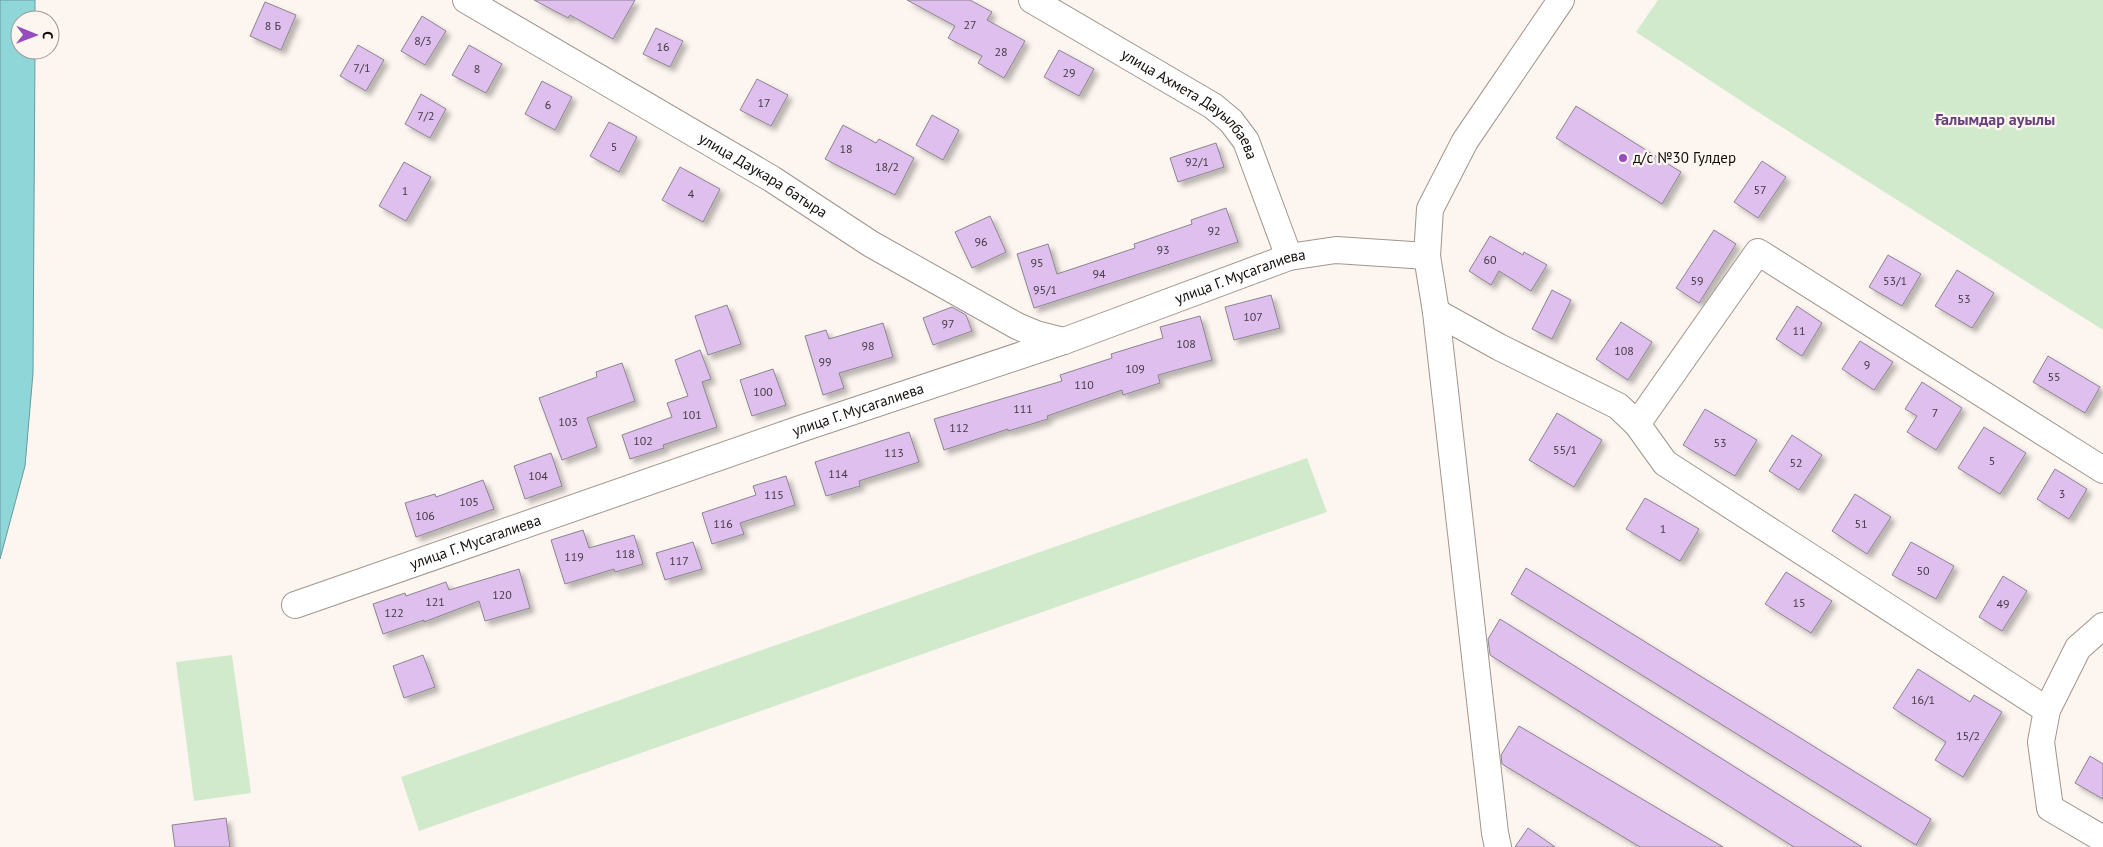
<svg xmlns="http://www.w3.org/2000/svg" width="2103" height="847" font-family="'PT Sans',sans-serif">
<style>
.green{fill:#d2eacc}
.water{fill:#8fd6d9;stroke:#699a9b}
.building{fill:#debfed;stroke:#8b848f;filter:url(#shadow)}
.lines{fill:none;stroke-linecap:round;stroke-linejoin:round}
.minor-casing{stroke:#a1958d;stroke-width:28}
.minor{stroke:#fff;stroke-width:26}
.poi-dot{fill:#974cbe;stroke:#fdf5f0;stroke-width:2}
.labels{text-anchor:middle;stroke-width:4.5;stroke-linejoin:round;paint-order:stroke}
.number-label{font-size:12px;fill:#443a43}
.street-label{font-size:15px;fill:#110d0a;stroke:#fdf5f0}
.poi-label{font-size:15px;fill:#110d0a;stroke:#fdf5f0;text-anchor:start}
.neighbourhood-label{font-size:16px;font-weight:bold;fill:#66417b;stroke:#fdf5f0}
</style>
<defs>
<filter id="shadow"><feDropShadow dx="4.5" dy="4.5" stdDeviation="2.5" flood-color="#0004"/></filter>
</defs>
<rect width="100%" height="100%" fill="#fdf5f0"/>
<g class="green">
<path d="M1658,0h445v330l-345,-218 -122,-80z"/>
<path d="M1307,458l20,54 -908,319 -18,-54z"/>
<path d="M232,655l19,138 -57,8 -18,-139z"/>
</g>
<path class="water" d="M0,0h35v20h-15v30h15l-2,323 -8,93 -25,93z"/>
<g class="building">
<path d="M534,0h101l-22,39 -43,-24 -2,3z"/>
<path d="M907,0h63l22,12 -5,8 38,21 -21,37 -26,-15 4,-7 -34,-18 7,-12z"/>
<path d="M265,2l31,13 -15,35 -31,-14z"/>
<path d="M422,16l24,15 -21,34 -24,-14z"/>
<path d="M656,28l27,13 -13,26 -27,-13z"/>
<path d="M358,45l26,15 -18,31 -26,-15z"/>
<path d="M469,45l33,19 -16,29 -34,-18z"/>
<path d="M1059,50l35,19 -15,27 -35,-19z"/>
<path d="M757,79l31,16 -17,31 -31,-16z"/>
<path d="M542,81l30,16 -17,33 -30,-16z"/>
<path d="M421,94l25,15 -16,29 -25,-14z"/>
<path d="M1576,106l105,66 -19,32 -106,-66z"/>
<path d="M932,115l27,15 -16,30 -27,-15z"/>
<path d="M609,122l28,15 -18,35 -29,-16z"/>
<path d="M843,125l33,18 3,-4 35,19 -19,37 -70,-36z"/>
<path d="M1216,143l8,24 -46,15 -8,-24z"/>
<path d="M1762,161l24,16 -28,41 -24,-16z"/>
<path d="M404,162l27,15 -25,44 -27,-15z"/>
<path d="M680,167l40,22 -17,33 -41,-22z"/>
<path d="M1226,208l12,34 -204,66 -17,-54 31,-10 9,30 78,-26 -1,-4 58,-20 -1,-4z"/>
<path d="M990,216l16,36 -34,16 -17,-36z"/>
<path d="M1714,230l22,14 -37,59 -23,-15z"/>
<path d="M1490,236l33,19 1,-3 23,13 -16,26 -32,-20 -8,14 -22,-14z"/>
<path d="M1888,255l33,19 -19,32 -33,-19z"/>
<path d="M1957,270l37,23 -22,35 -37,-22z"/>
<path d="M1552,290l19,10 -19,39 -20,-10z"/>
<path d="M1271,295l9,33 -46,12 -9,-33z"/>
<path d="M727,305l14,39 -33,11 -13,-39z"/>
<path d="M1797,306l25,17 -20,33 -26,-17z"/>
<path d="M952,307l14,8 6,16 -39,14 -10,-27z"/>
<path d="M1200,316l12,44 -54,15 2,8 -37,12 -1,-5 -75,26 1,3 -40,12v-2l-64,21 -10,-31 128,-38 -2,-6 52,-17 -1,-4 52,-16 -3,-11z"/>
<path d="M1621,322l31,20 -24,38 -32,-21z"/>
<path d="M883,323l10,34 -54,16 5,15 -21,7 -18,-59 21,-6 3,9z"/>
<path d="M1860,341l33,21 -19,28 -32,-21z"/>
<path d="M700,350l11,29 -9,3 15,45 -54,18 1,3 -34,11 -8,-24 50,-18 -5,-14 21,-7 -13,-36z"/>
<path d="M2048,356l52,31 -15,26 -52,-31z"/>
<path d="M622,363l13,38 -48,17 10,29 -35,13 -23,-62 58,-21 -1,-5z"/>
<path d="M773,369l13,36 -34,11 -12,-36z"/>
<path d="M1922,382l40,26 -26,42 -29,-18 10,-16 -12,-7z"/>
<path d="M1705,409l52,31 -22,36 -52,-31z"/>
<path d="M1557,413l45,27 -28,47 -45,-27z"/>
<path d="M1984,427l42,26 -26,41 -42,-26z"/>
<path d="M909,432l10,30 -60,19 1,5 -34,10 -11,-34z"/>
<path d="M1792,435l30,20 -23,35 -30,-19z"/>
<path d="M551,453l11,33 -37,13 -11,-33z"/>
<path d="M2055,469l32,20 -18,30 -32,-20z"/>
<path d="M786,476l9,29 -55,18 4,11 -32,10 -10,-31 54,-18 -3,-9z"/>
<path d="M483,480l11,29 -78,28 -11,-34 30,-9 1,3z"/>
<path d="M1855,494l36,23 -24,37 -35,-23z"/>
<path d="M1645,498l54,31 -19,32 -54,-32z"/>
<path d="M583,530l6,18 45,-13 9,29 -28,8 -1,-3 -49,15 -14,-44z"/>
<path d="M693,542l9,27 -37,11 -9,-27z"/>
<path d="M1911,542l43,24 -18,33 -44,-24z"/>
<path d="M1526,568l405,251 -15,26 -405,-251z"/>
<path d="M519,569l11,39 -45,13 -6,-20 -55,21v-2l-41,14 -10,-30 32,-11 1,3 40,-14 3,8z"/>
<path d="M1786,572l46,29 -21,32 -46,-29z"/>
<path d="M2003,576l24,15 -25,40 -23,-14z"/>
<path d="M1500,619l362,228h-68l-304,-192 -2,-16z"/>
<path d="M423,655l12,32 -31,11 -11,-32z"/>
<path d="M1918,669l52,33 4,-7 28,17 -39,65 -28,-17 11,-18 -53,-34z"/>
<path d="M1519,726l204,121h-83l-138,-83 -1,-9z"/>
<path d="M2090,756l13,8v35l-28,-16z"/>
<path d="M226,818l4,29h-55l-3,-22z"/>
<path d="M1528,828l27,19h-40z"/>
</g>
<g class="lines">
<defs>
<g id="minor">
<path id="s1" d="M466,0l306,179 99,65 146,82 19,8 28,7"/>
<path id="s2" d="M1032,0l181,106 18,15 15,20 43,116"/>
<path d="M1436,312l63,35 119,59 19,18 28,39 382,247"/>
<path d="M1637,424l121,-172 345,218"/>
<path id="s3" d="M295,605l505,-176 264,-88 225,-84 47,-7 91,6"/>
<path d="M2103,626l-25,22 -31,62 -6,32 9,66 53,31"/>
<path d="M1498,847l-3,-14 -59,-521 -9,-56 3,-47 35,-68 96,-141"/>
</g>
</defs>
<use href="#minor" class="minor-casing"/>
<use href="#minor" class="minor"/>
</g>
<circle class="poi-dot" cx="1623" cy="158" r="5"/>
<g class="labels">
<g class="number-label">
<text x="970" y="29">27</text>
<text x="273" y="30">8 Б</text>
<text x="423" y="45">8/3</text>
<text x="663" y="51">16</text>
<text x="1001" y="56">28</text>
<text x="362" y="72">7/1</text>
<text x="477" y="73">8</text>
<text x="1069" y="77">29</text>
<text x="764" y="107">17</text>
<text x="548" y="109">6</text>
<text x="426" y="120">7/2</text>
<text x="614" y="151">5</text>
<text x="846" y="153">18</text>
<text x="1197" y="166">92/1</text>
<text x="887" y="171">18/2</text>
<text x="1760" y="194">57</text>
<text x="405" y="195">1</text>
<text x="691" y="198">4</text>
<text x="1214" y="235">92</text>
<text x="981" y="246">96</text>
<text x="1163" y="254">93</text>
<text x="1490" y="264">60</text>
<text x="1037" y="267">95</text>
<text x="1099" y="278">94</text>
<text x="1697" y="285">59</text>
<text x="1895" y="285">53/1</text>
<text x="1045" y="294">95/1</text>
<text x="1964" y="303">53</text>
<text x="1253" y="321">107</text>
<text x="948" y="328">97</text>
<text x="1799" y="335">11</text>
<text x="1186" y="348">108</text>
<text x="868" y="350">98</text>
<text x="1624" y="355">108</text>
<text x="825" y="366">99</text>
<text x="1867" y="369">9</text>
<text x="1135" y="373">109</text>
<text x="2054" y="381">55</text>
<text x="1084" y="389">110</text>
<text x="763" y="396">100</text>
<text x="1023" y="413">111</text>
<text x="1935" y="417">7</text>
<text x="692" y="419">101</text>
<text x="568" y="426">103</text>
<text x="959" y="432">112</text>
<text x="643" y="445">102</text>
<text x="1720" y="447">53</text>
<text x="1565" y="454">55/1</text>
<text x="894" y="457">113</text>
<text x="1992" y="465">5</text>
<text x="1796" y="467">52</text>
<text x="838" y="478">114</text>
<text x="538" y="480">104</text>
<text x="2062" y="498">3</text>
<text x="774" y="499">115</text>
<text x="469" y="506">105</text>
<text x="425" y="520">106</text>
<text x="723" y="528">116</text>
<text x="1861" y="528">51</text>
<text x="1663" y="533">1</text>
<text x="625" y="558">118</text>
<text x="574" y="561">119</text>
<text x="679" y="565">117</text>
<text x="1923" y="575">50</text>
<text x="502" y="599">120</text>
<text x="435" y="606">121</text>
<text x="1799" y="607">15</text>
<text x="2003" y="608">49</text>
<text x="394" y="617">122</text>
<text x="1923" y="704">16/1</text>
<text x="1968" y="740">15/2</text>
</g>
<g class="street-label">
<text dy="5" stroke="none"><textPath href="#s2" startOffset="191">улица Ахмета Дауылбаева</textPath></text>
<text dy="5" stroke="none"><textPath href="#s1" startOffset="345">улица Даукара батыра</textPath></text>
<text dy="5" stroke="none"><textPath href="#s3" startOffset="1001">улица Г. Мусагалиева</textPath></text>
<text dy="5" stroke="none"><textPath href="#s3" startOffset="596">улица Г. Мусагалиева</textPath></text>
<text dy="5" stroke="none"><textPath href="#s3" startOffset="191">улица Г. Мусагалиева</textPath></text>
</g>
<g class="poi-label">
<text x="1633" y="163">д/с №30 Гулдер</text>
</g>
<g class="neighbourhood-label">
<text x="1995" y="125">Ғалымдар ауылы</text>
</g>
</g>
<g transform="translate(35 35) rotate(91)"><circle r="24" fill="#fdf5f0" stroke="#9f9894"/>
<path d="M0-4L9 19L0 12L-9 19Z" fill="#974cbe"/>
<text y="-8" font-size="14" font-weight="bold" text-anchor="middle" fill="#110d0a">С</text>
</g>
</svg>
